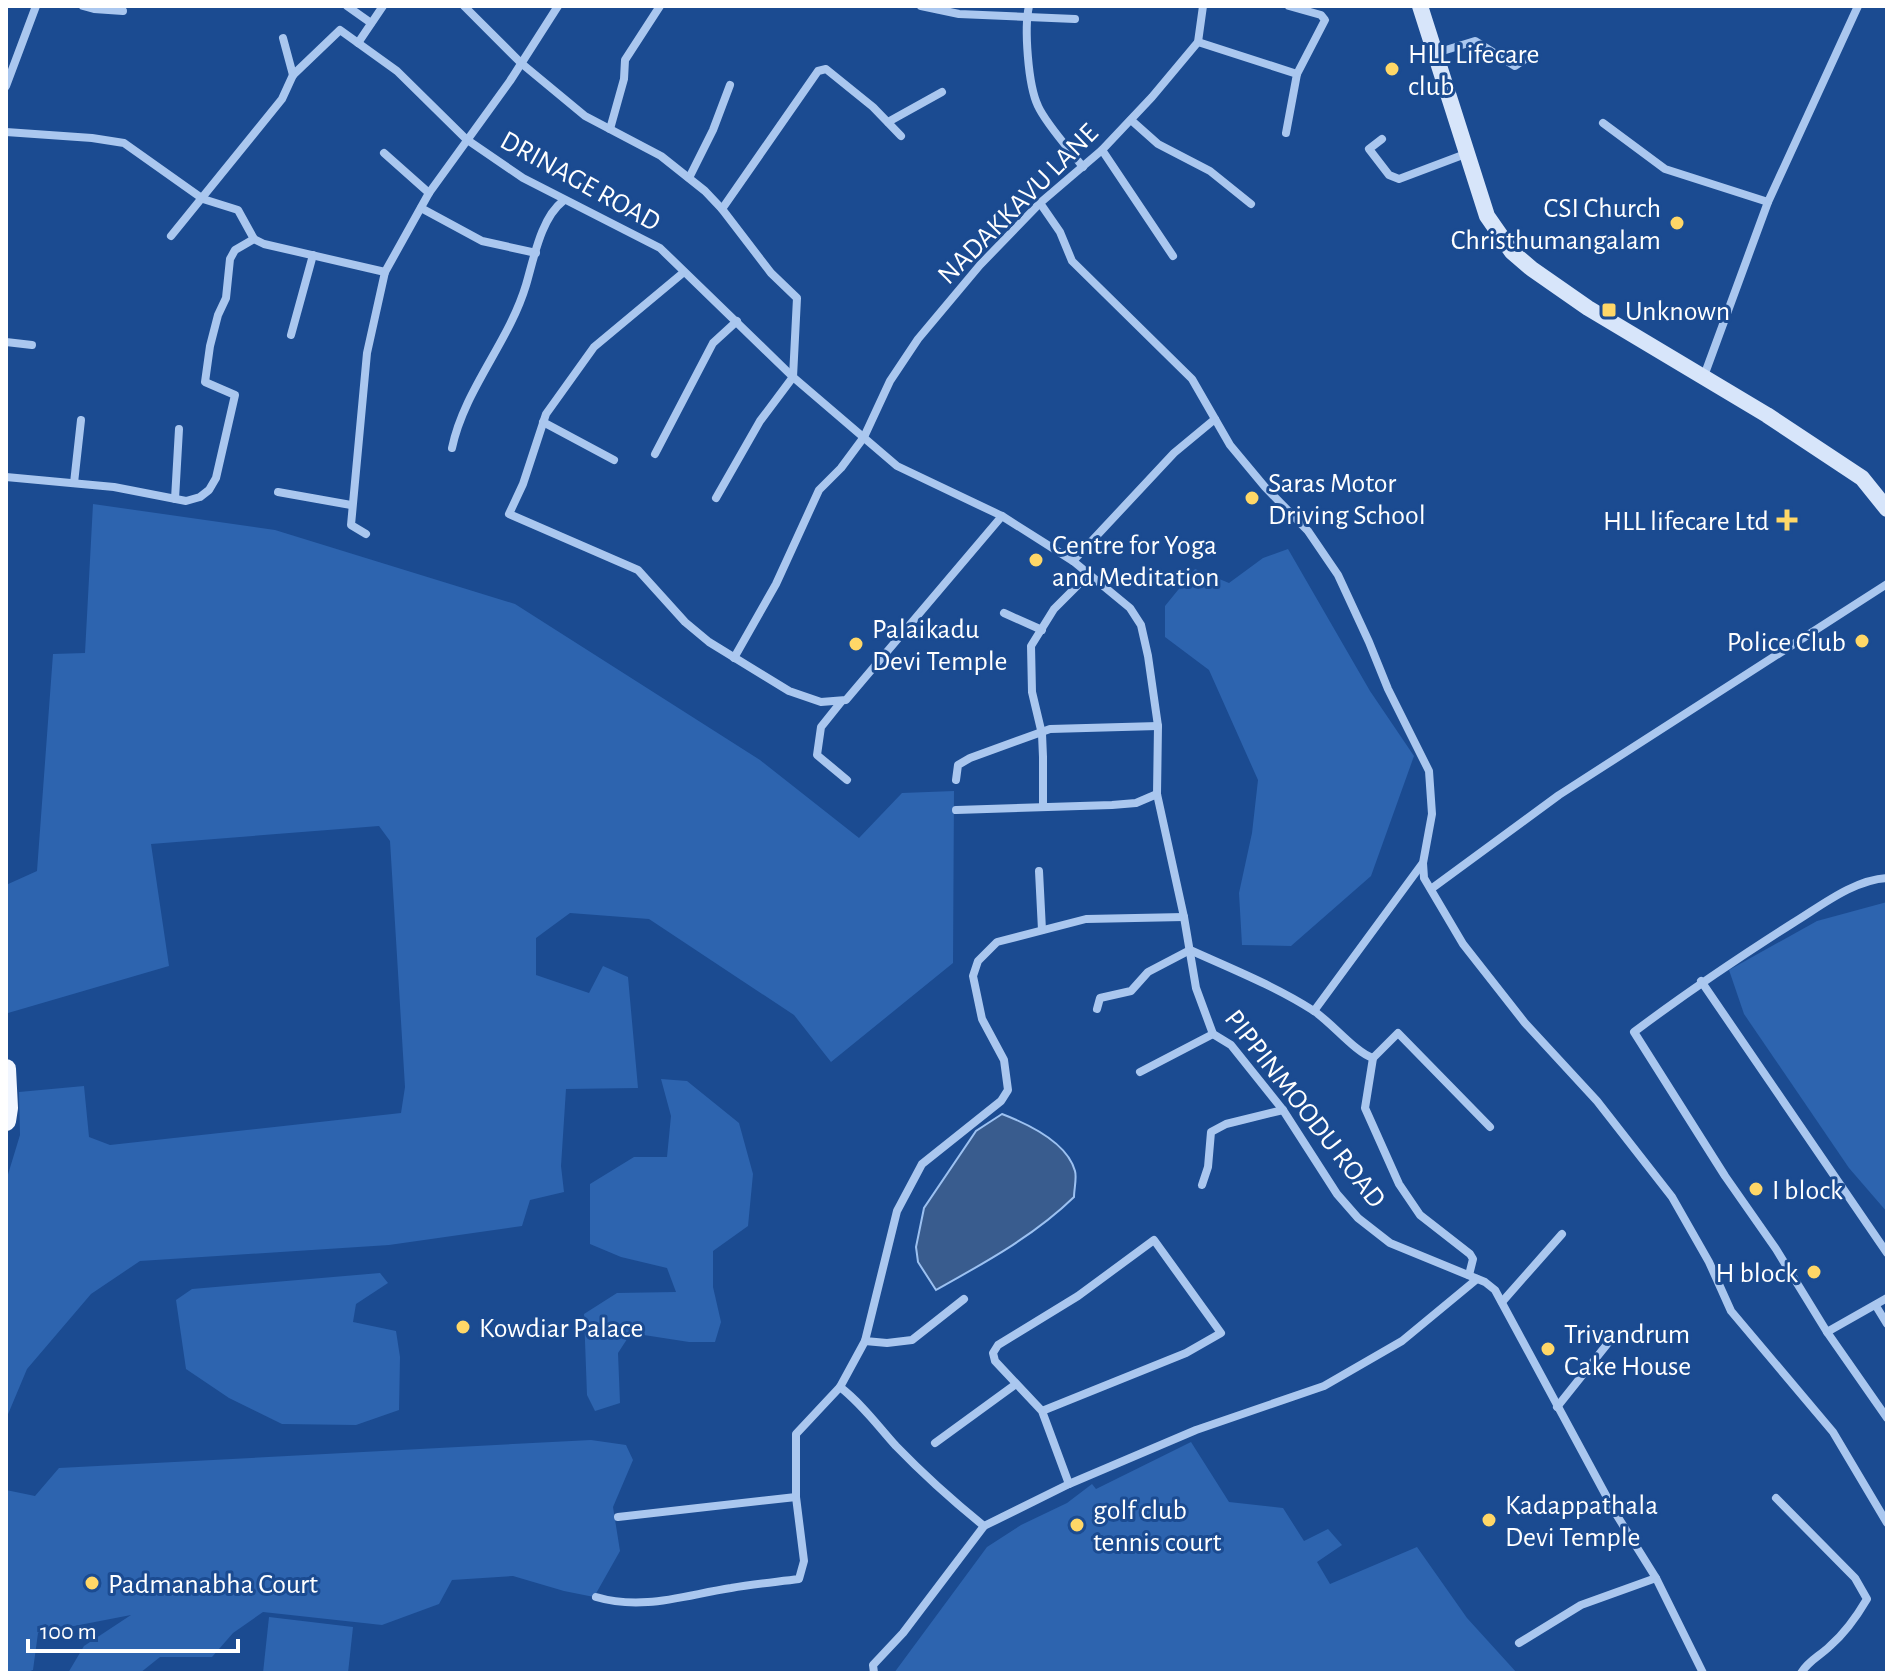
<svg xmlns="http://www.w3.org/2000/svg" width="1893" height="1679" font-family="'Alegreya Sans',sans-serif">
<style>
.green{fill:#2d64af}
.water{fill:#395c8e;stroke:#9cc1f1;stroke-width:2}
.lines{fill:none;stroke-linecap:round;stroke-linejoin:round}
.street{stroke:#aac7ef;stroke-width:8}
.secondary{stroke:#d7e5fa;stroke-width:16}
.primary{stroke:#f1f6ff;stroke-width:20}
.poi-dot{fill:#ffd767;stroke:#1b4b91;stroke-width:3}
.labels{text-anchor:middle;stroke-width:6;stroke-linejoin:round;paint-order:stroke}
.poi-label{font-size:28px;fill:#fff;stroke:#1b4b91;text-anchor:start}
.street-label{font-size:28px;fill:#fff;stroke:#1b4b91}
</style>
<rect width="100%" height="100%" fill="#1b4b91"/>
<g class="green">
<path d="M93,504l182,26 240,74 245,156 99,78 43,-45 52,-2 -1,172 -122,99 -37,-47 -145,-96 -79,-6 -34,25v37l53,18 14,-27 25,11 10,111 -72,1 -5,77 3,26 -34,8 -8,26 -133,19 -249,16 -49,33 -64,75 -21,50v-238l14,-46 -1,-43 65,-6 5,51 21,8 291,-32 4,-26 -15,-246 -11,-15 -228,18 18,122 -161,47 -2,-128 31,-14 16,-217 32,-1z"/>
<path d="M1288,549l82,142 44,65 -43,120 -80,70 -49,-1 -3,-52 13,-60 6,-53 -49,-110 -44,-33v-31l30,-37 34,14 34,-25z"/>
<path d="M1887,902v310l-38,-44 -105,-154 -15,-44 88,-49z"/>
<path d="M661,1079l26,2 52,42 14,51 -5,52 -35,25v36l8,35 -6,20h-26l-58,-9 -13,20 2,50 -25,8 -8,-16 -3,-81 33,-21 59,-1 -9,-24 -46,-11 -31,-13v-60l44,-27h33l4,-41z"/>
<path d="M380,1273l8,10 -32,21 -3,18 43,9 4,26 -1,53 -43,15 -74,-1 -53,-26 -43,-29 -10,-69 16,-11z"/>
<path d="M591,1440l35,5 7,15 -20,47 7,44 -26,46 -30,-6 -51,-15 -61,4 -13,24 -57,21 -119,-13 -30,21 -21,24h-52l-20,16h-72l16,-27 47,-31 -93,18 -5,37 -8,3h-19v-114l2,-2h-2v-67l29,6 24,-28z"/>
<path d="M1191,1442l38,60 54,6 21,33 24,-12 14,16 -25,17 13,22 87,-37 50,71 50,55h-623l93,-126 34,-22 46,-22 25,-19 4,5z"/>
<path d="M269,1617l84,10 -5,46h-85z"/>
</g>
<path class="water" d="M1002,1114c26,10 65,28 73,57 2,7 -1,18 -1,26 -40,39 -90,66 -138,93l-18,-28 -2,-15 8,-39 52,-77z"/>
<g class="lines">
<g class="street">
<path d="M83,6l11,3 29,2"/>
<path d="M347,6l24,17"/>
<path d="M464,6l57,57 64,53 76,40 44,35 17,18 49,64 26,25 -4,79 -33,44 -44,77"/>
<path d="M921,6l38,8 116,5"/>
<path d="M1029,6c-5,22 -1,79 9,100 8,18 32,44 45,61"/>
<path d="M1289,6l32,9 4,5 -28,54"/>
<path d="M283,38l10,37"/>
<path d="M1198,42l99,32 -11,59"/>
<path d="M358,43l25,-37"/>
<path d="M1436,53l39,-12 40,25 19,-13"/>
<path d="M6,86l30,-80"/>
<path d="M1131,120l27,24 52,27 41,33"/>
<path d="M888,122l54,-30"/>
<path d="M1603,123l62,46 103,33"/>
<path d="M610,129l14,-50 1,-19 35,-54"/>
<path d="M6,132l86,6 32,5 79,56 35,11 16,29 10,5 121,28"/>
<path d="M1382,139l-13,10 20,26 10,4 69,-26"/>
<path d="M1102,150l71,106"/>
<path d="M384,153l45,40"/>
<path d="M689,178l24,-48 17,-45"/>
<path d="M1040,203l20,29 12,29 120,118 38,66 35,42 43,44 30,44 31,67 19,47 41,82 3,43 -9,49 1,15 39,66 62,79 72,78 75,96 37,65 22,49 102,121 54,91"/>
<path d="M421,208l61,33 54,12"/>
<path d="M722,209l96,-138 8,-2 47,38 28,29"/>
<path d="M171,236l111,-137 11,-24 47,-45 57,41 69,68 57,39 137,70 133,129 104,89 105,50 71,45 57,47 11,17 7,31 10,70 -1,68 27,123 12,71 17,46 18,11 52,65 54,84 21,24 32,25 95,39 10,8 121,224 40,64 47,95"/>
<path d="M684,272l-90,75 -48,67 -23,70 -14,30 129,56 47,52 24,20 80,49 32,11 25,-2 156,-184"/>
<path d="M291,335l22,-80"/>
<path d="M6,342l26,3"/>
<path d="M1704,376l64,-174 90,-196"/>
<path d="M543,422l71,38"/>
<path d="M452,448c12,-58 57,-106 74,-163 8,-27 15,-67 37,-84"/>
<path d="M655,454l58,-111 24,-22"/>
<path d="M6,477l108,10 72,14 14,-4 9,-7 7,-12 19,-83 -30,-13 5,-36 8,-31 8,-17 4,-39 5,-9 19,-11"/>
<path d="M74,483l7,-63"/>
<path d="M278,492l73,13"/>
<path d="M175,499l4,-70"/>
<path d="M366,534l-15,-9 16,-172 18,-81 44,-79 81,-112 48,-75"/>
<path d="M1073,561l101,-108 41,-34"/>
<path d="M1004,613l38,17"/>
<path d="M734,658l42,-74 43,-94 22,-22 23,-31 26,-56 28,-42 62,-74 60,-62 62,-53 50,-53 46,-55 5,-36"/>
<path d="M841,702l-20,25 -4,28 30,25"/>
<path d="M956,780l2,-15 12,-7 80,-29 108,-3"/>
<path d="M1043,807v-50l-1,-23 -10,-42 -1,-46 23,-37 35,-35"/>
<path d="M956,810l156,-5 24,-2 21,-9"/>
<path d="M1039,871l3,59"/>
<path d="M1887,878c-34,2 -66,28 -94,45 -55,35 -107,70 -159,109l91,144 51,73 51,83 60,86"/>
<path d="M1431,889l128,-94 328,-211"/>
<path d="M1701,981l186,272"/>
<path d="M1097,1009l3,-11 31,-7 17,-19 42,-22c42,19 85,36 124,61 18,12 42,42 59,47l25,-25 92,94"/>
<path d="M1314,1011l108,-147"/>
<path d="M1373,1058l-8,50 34,76 21,31 50,39 3,5 -4,16"/>
<path d="M1140,1072l73,-38"/>
<path d="M1202,1185l6,-18 3,-35 15,-8 57,-14"/>
<path d="M1502,1302l60,-68"/>
<path d="M1876,1306l11,18"/>
<path d="M1827,1332l60,-34"/>
<path d="M865,1341l22,2 25,-3 52,-41"/>
<path d="M840,1387c22,17 38,39 56,59 28,29 57,55 88,80"/>
<path d="M1557,1407l55,-69"/>
<path d="M1042,1411l144,-58 35,-20 -67,-93 -76,56 -80,49 -5,8 2,8 47,50 27,73"/>
<path d="M935,1443l81,-59"/>
<path d="M1776,1498l79,80 12,21c-10,17 -22,34 -37,47 -10,10 -21,14 -29,27"/>
<path d="M618,1517l178,-20"/>
<path d="M596,1597c47,14 89,-2 135,-9 22,-4 45,-6 68,-9l5,-18 -8,-64v-63l44,-47 25,-46 32,-130 25,-47 79,-63 7,-11 -4,-30 -22,-41 -9,-43 5,-15 19,-19 89,-23 98,-2"/>
<path d="M1519,1643l62,-38 75,-27"/>
<path d="M874,1673l-1,-8 30,-32 81,-107 85,-42 127,-54 128,-44 78,-45 75,-62"/>
</g>
<path class="secondary" d="M1420,6l67,210 25,36 20,17 56,39 179,107 95,63 25,31"/>
<path class="primary" d="M6,1069l2,39 -2,13"/>
</g>
<g class="poi-dot">
<circle cx="1392" cy="69" r="8"/>
<circle cx="1677" cy="223" r="8"/>
<rect x="1601" y="302" width="16" height="16" rx="4"/>
<circle cx="1252" cy="498" r="8"/>
<path d="M1783 508h8v8h8v8h-8v8h-8v-8h-8v-8h8z"/>
<circle cx="1036" cy="560" r="8"/>
<circle cx="1862" cy="641" r="8"/>
<circle cx="856" cy="644" r="8"/>
<circle cx="1756" cy="1189" r="8"/>
<circle cx="1814" cy="1272" r="8"/>
<circle cx="463" cy="1327" r="8"/>
<circle cx="1548" cy="1349" r="8"/>
<circle cx="1489" cy="1520" r="8"/>
<circle cx="1077" cy="1525" r="8"/>
<circle cx="92" cy="1583" r="8"/>
</g>
<g class="labels">
<g class="poi-label">
<text x="1408" y="63">HLL Lifecare<tspan x="1408" dy="32">club</tspan></text>
<text x="1661" y="217" text-anchor="end">CSI Church<tspan x="1661" dy="32">Christhumangalam</tspan></text>
<text x="1625" y="320">Unknown</text>
<text x="1268" y="492">Saras Motor<tspan x="1268" dy="32">Driving School</tspan></text>
<text x="1769" y="530" text-anchor="end">HLL lifecare Ltd</text>
<text x="1052" y="554">Centre for Yoga<tspan x="1052" dy="32">and Meditation</tspan></text>
<text x="872" y="638">Palaikadu<tspan x="872" dy="32">Devi Temple</tspan></text>
<text x="1846" y="651" text-anchor="end">Police Club</text>
<text x="1772" y="1199">I block</text>
<text x="1798" y="1282" text-anchor="end">H block</text>
<text x="479" y="1337">Kowdiar Palace</text>
<text x="1564" y="1343">Trivandrum<tspan x="1564" dy="32">Cake House</tspan></text>
<text x="1505" y="1514">Kadappathala<tspan x="1505" dy="32">Devi Temple</tspan></text>
<text x="1093" y="1519">golf club<tspan x="1093" dy="32">tennis court</tspan></text>
<text x="108" y="1593">Padmanabha Court</text>
</g>
<g class="street-label">
<text transform="translate(581 180) rotate(29)" y="10">DRINAGE ROAD</text>
<text transform="translate(1017 203) rotate(-45)" y="10">NADAKKAVU LANE</text>
<text transform="translate(1306 1108) rotate(52)" y="10">PIPPINMOODU ROAD</text>
</g>
</g>
<rect width="1893" height="1679" fill="none" stroke="#ffffff" stroke-width="16"/>
<path d="M28 1639v12h210v-12" fill="none" stroke="#ffffff" stroke-width="4"/>
<text x="40" y="1639" font-size="24" fill="#ffffff" stroke="#1b4b91" stroke-width="6" paint-order="stroke">100 m</text>
</svg>
